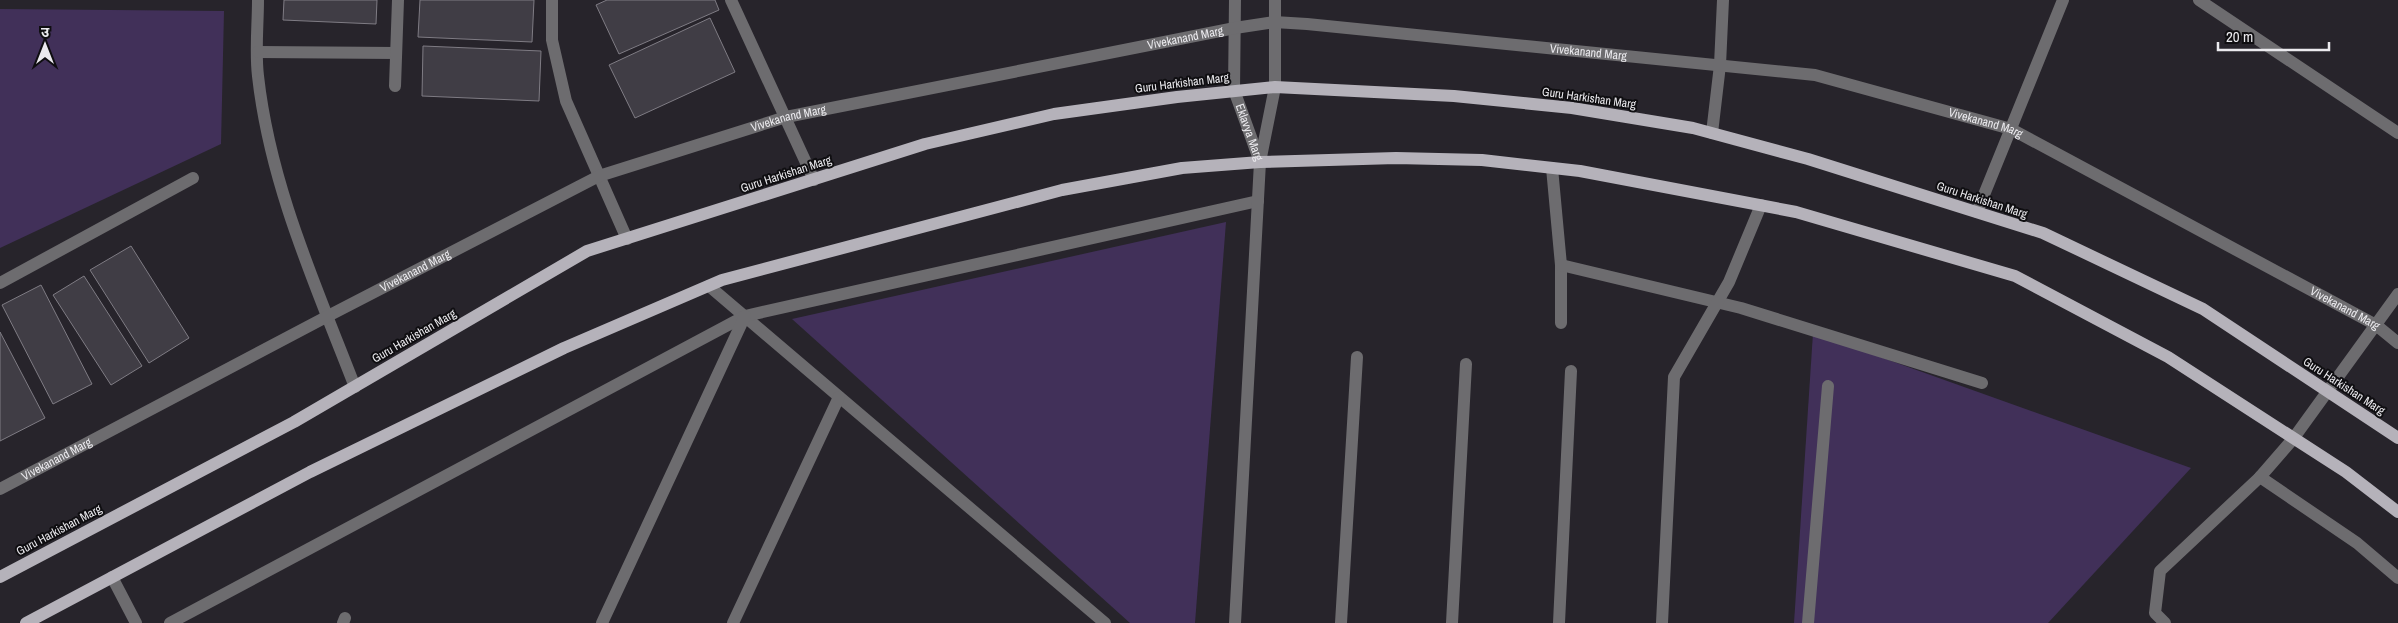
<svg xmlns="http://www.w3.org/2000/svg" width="2398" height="623" font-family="'Archivo Narrow','Noto Sans Devanagari',sans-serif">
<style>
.green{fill:#413059}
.building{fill:#403d45;stroke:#7f7c84}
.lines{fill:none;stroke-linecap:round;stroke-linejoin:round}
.minor{stroke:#6d6c6f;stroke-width:12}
.major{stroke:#b5b2ba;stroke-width:12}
.labels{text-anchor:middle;stroke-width:4;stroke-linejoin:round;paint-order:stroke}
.street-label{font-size:12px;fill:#ebeaee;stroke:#0f0e11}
</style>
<rect width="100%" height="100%" fill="#27242b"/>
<g class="green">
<path d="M0,9l224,2 -3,133 -221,104z"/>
<path d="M1226,222l-31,401h-65l-338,-304z"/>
<path d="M1813,333l378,135 -143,155h-254z"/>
</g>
<g class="building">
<path d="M284,0h93l-1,24 -93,-4z"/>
<path d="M420,0h114l-2,42 -114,-5z"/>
<path d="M607,0h108l4,10 -100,44 -23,-49z"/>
<path d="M710,18l25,54 -100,46 -26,-53z"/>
<path d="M423,46l118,5 -2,50 -117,-5z"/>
<path d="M131,246l58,92 -40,25 -59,-93z"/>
<path d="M84,276l58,90 -31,19 -58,-90z"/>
<path d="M41,285l51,99 -39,20 -51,-99z"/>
<path d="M0,332l45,86 -45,23z"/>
</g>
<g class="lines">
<g class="minor">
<path d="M258,0c0,25 -3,51 0,76 12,109 58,210 97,311"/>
<path d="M552,0v40l14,61 61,138"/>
<path d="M731,0l83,180"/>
<path id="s1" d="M1235,0l-1,90 26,72"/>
<path d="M2199,0l199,133"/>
<path d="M258,52l138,1"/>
<path d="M395,86l3,-86"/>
<path d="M1712,133l8,-68 3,-65"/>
<path d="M1552,168l9,97v58"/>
<path d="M1977,212l86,-212"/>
<path d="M1561,265l180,43 241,75"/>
<path d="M0,283l193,-105"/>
<path d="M709,286l396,337"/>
<path d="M2260,477l97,66 41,35"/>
<path id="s2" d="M0,489l328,-173 271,-140 187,-59 449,-89 39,-6 33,2 508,51 196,54 365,196 22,18"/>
<path d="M112,577l24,46"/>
<path d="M170,623l575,-307 513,-115"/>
<path d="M343,623l2,-5"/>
<path d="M602,623l143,-307"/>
<path d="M733,623l106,-226"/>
<path d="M1235,623l25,-461 15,-75v-87"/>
<path d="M1341,623l16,-266"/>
<path d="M1452,623l14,-259"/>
<path d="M1559,623l12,-252"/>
<path d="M1662,623l12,-246 55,-95 32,-77"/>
<path d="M1808,623l20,-237"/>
<path d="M2165,623l-10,-10 5,-42 100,-94 33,-38 105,-145"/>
</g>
<g class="major">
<path d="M0,577l294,-155 293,-171 338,-107 129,-30 123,-17 98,-10 179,9 118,12 121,20 115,31 235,74 160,76 195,129"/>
<path d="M26,623l284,-151 254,-124 158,-68 340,-90 120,-22 78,-6 136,-4 86,2 98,11 216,41 219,64 153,81 178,115 52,40"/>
</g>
</g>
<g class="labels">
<g class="street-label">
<text dy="4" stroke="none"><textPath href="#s2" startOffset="1279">Vivekanand Marg</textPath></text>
<text dy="4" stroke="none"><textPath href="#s2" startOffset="1685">Vivekanand Marg</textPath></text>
<text transform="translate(1182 83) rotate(-7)" y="4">Guru Harkishan Marg</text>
<text transform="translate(1589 98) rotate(8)" y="4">Guru Harkishan Marg</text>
<text dy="4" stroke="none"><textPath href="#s2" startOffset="874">Vivekanand Marg</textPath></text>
<text dy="4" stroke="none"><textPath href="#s2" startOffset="2090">Vivekanand Marg</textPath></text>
<text dy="4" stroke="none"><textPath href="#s1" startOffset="135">Eklavya Marg</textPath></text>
<text transform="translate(786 174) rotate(-18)" y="4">Guru Harkishan Marg</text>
<text transform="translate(1982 200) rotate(18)" y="4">Guru Harkishan Marg</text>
<text dy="4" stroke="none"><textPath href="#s2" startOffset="469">Vivekanand Marg</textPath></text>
<text dy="4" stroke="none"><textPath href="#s2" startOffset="2495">Vivekanand Marg</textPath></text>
<text transform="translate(414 336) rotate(-30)" y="4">Guru Harkishan Marg</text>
<text transform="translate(2344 386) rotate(33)" y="4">Guru Harkishan Marg</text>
<text dy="4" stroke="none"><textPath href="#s2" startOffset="64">Vivekanand Marg</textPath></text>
<text transform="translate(59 530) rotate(-28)" y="4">Guru Harkishan Marg</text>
</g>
</g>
<g transform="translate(45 45)" stroke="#0f0e11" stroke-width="4" paint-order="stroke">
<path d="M0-4L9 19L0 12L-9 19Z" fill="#ebeaee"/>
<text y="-8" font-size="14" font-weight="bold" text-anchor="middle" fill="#ebeaee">उ</text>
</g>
<path d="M2218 42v8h111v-8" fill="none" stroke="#ebeaee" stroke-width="2.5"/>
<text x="2226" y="42" font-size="15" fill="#ebeaee" stroke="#0f0e11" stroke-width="4" paint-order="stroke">20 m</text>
</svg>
